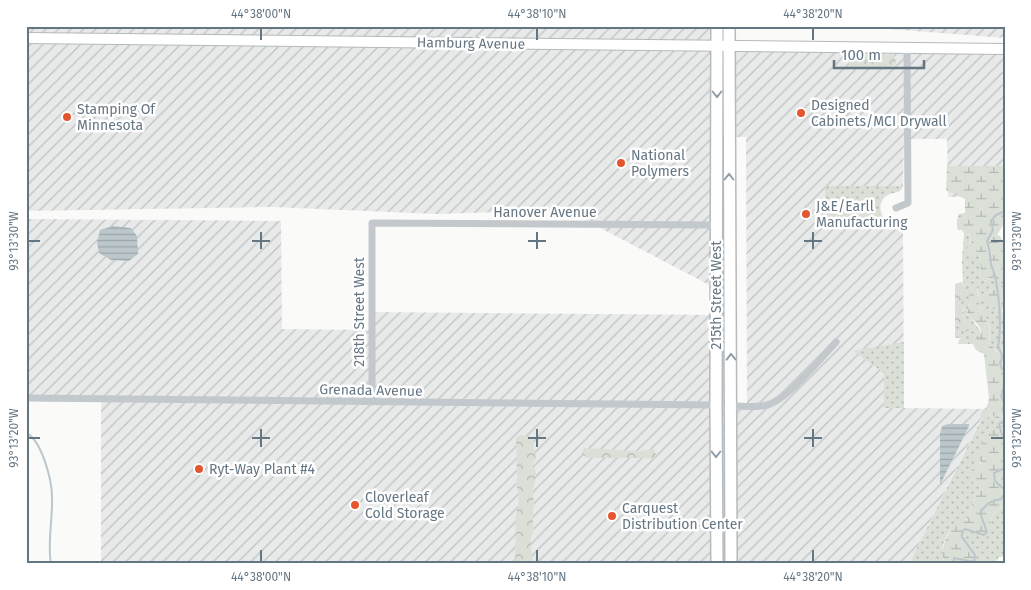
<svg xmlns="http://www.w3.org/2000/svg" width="1031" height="590" font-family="'Fira Sans',sans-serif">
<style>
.industrial{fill:url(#industrial-furrows)}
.grass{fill:url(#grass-dots)}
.forest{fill:url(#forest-crowns)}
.wetland{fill:url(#wetland-marsh)}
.water{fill:url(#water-rules)}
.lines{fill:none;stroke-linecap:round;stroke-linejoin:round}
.stream{stroke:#bbc7cb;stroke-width:2}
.secondary-casing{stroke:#b3babf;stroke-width:12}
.primary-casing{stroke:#b5babe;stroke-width:14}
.street{stroke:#c3c8cc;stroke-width:7}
.secondary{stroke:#fff;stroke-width:10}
.primary{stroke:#fff;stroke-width:11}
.oneway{stroke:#939fa8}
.ticks{fill:none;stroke:#657683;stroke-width:2}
.poi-dot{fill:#e4572e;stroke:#fff;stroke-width:2}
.labels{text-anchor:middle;stroke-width:5;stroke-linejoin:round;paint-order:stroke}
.street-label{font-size:14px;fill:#657683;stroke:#fff}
.poi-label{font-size:14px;fill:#657683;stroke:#fff;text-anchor:start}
.neatline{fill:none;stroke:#657683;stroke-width:2}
.ticks-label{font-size:12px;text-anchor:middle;fill:#657683}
</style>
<defs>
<pattern id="industrial-furrows" width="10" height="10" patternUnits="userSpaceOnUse" patternTransform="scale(1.25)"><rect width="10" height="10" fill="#e8e9e9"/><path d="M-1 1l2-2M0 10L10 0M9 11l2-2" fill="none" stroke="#c0c1c2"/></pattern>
<pattern id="grass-dots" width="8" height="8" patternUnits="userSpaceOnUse" patternTransform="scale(1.25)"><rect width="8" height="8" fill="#dadfd7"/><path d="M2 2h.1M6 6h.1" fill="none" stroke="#b4b9b4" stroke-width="1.8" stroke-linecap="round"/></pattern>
<pattern id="forest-crowns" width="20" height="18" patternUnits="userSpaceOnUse" patternTransform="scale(1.25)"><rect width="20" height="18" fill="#dadfd7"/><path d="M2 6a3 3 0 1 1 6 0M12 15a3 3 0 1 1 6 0" fill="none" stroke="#b4b9b4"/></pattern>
<pattern id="wetland-marsh" width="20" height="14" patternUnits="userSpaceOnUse" patternTransform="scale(1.25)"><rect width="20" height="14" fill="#dadfd7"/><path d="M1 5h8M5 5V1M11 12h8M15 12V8" fill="none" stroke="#b4b9b4"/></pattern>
<pattern id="water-rules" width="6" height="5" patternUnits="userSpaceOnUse" patternTransform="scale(1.25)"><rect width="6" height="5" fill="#bbc7cb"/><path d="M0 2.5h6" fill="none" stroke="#9ca6aa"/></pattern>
</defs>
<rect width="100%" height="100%" fill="#fafaf8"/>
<g class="industrial">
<path d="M26,26h688l1,262 -149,-78 -130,4 -163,-7 -247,4z"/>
<path d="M850,26h155v12z"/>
<path d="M735,51l270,2v143l-57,1 -1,-58h-43l-1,47h-78v42h78l1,180 82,1 -77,155h-808v-164l-75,-2v-179l255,2 1,108 89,1 1,-18 352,3v90l23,1 -1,-269h-15z"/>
</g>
<g class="grass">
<path d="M825,186h78c-3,9 -10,5 -17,10 -9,7 -6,19 1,26l-2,6h-60z"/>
<path d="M968,233l3,7 -2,5 7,10h2l4,8 -3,12 6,6 12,-5 2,1 6,-7v20l-3,-5 -10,5 -5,4 5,14h3l3,7 5,4 2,-1v30l-3,2 -2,3c-6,-2 -6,-8 -11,-10 3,-16 -1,-22 -8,-35 -4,-6 -1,-14 -4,-21 -2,5 -10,23 -10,26 0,5 27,25 7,27 -6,1 -13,-3 -19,-2v-13l6,1 5,-3 -4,-9 2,-6 -5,-5 3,-2v-6l3,-6 -2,-6 -1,-23 2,-26z"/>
<path d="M904,342v66h-20v-35l-31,-22z"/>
<path d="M990,414l5,3 2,4 8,-2v6h-3l-1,3 -15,6 -1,6 -9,15 5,9 -8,18 8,6c-10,11 -8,15 -12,29 -20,13 -30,20 -25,47h-35l73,-146 4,1z"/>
<path d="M1005,505v51l-6,1 -5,7h-41l1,-6 18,4 3,-7 -13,-18v-6l3,-2 25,3c0,-14 2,-21 15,-27z"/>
</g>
<g class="forest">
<path d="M873,52l13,3 5,-1 4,4 1,5 -6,6h-27v-2h-7l-1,3 -3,-1 -3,-2v-5l7,-1 4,-7z"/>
<path d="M962,282l3,7 -3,6v6l-3,2 5,3 -2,8 4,9 3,1v6l-3,2 -5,-6 -6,-1v-41z"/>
<path d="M522,435l10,2 4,22 -4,6 4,7c-1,6 -1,13 -4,18 4,13 -1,26 2,39 -5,10 -4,25 1,35h-20l1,-50c2,-8 5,-21 0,-29l1,-7 -1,-39 2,-3z"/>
<path d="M584,448l55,3 15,-2 2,6 -3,4 -10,-1h-56l-5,-4z"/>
</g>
<g class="wetland">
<path d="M947,166h58v56l-8,13 3,1 5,11v23l-4,7 -4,-1 -12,5 -6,-6 3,-12 -3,-7 -11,-2 -1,-9 4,-2c0,-3 -1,-8 -3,-10l-4,1 -2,-4h-4c-2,-6 -1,-11 1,-16l6,-1v-14l-19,-9z"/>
<path d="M999,284l3,1 3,5v16l-2,1 -1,4 3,7 -2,1 -5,-1c1,-10 -6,-9 -12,-13l1,-11 7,-5 1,-4z"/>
<path d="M971,286l6,1 3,20c8,10 11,22 9,36l3,1 3,7 5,2 2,-3 3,-2v71l-7,3 -3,-5 -5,-3 -4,6 -6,-3 2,-6c5,-2 6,-8 7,-13l-5,-44 -8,-4 -3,-6h-15l1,-4 3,-2c9,2 23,3 18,-10 -3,-7 -11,-8 -13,-16 6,-10 0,-16 4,-26z"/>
<path d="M1002,425h3v80c-13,6 -15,13 -15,27l-6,3 -19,-6 -3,2v6l13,18 -1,7 -20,-4 -1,6h-9c-4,-22 3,-31 18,-45l3,1 4,-3c4,-13 2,-18 12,-29l-11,-8 2,-11 9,-5v-2l-6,-4c2,-10 11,-16 11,-27l6,-3h9z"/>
</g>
<g class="water">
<path d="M113,226l18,2 6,8 1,18 -9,7 -18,-1 -12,-7 -2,-11 3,-12z"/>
<path d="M948,424h21v2l-29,59v-51l2,-8z"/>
</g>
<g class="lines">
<g class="stream">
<path d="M1005,211l-9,4 -5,6 2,9 -6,11c3,9 3,15 4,23 1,4 3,8 4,12 4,19 7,51 3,70 3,7 6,10 2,17l2,6 3,1"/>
<path d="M1004,382l-1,10 -2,3 3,9 -1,7 2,5"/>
<path d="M1005,420l-6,4 3,11 3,1"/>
<path d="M26,433c16,7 26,48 26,64 1,22 -5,44 -1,67"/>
<path d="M1005,468l-11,5 1,8 10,9"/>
<path d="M953,564l1,-6 20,4 1,-7 -13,-18v-6l3,-2 19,6 3,-3 -7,-19c9,-13 10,-10 23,-15l2,-5"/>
</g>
<defs>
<path id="secondary" d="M26,38l979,11"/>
<g id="primary">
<path d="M717,26l-1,379 1,159"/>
<path d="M729,26l2,538"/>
</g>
</defs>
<use href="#secondary" class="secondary-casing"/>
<use href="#primary" class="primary-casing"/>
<g class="street">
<path d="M896,208l12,-5 -1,-155"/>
<path d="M26,398l690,7"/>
<path d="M372,402v-179l345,2"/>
<path d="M732,406c11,0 24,2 35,-1 20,-5 53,-46 69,-63"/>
</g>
<use href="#secondary" class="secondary"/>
<use href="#primary" class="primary"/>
</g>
<defs><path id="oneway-chevron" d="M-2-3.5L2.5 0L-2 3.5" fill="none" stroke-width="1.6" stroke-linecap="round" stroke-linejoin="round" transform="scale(1.25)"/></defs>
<g class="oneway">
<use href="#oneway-chevron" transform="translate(717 94) rotate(90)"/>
<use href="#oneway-chevron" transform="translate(729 177) rotate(-90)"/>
<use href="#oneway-chevron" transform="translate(731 357) rotate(-91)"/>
<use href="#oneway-chevron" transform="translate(716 454) rotate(90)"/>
</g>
<path class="ticks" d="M261,28v12M537,28v12M813,28v12M261,232v17M537,232v17M813,232v17M28,241h12M252,241h18M528,241h18M804,241h18M991,241h13M261,429v18M537,429v18M813,429v18M28,438h12M252,438h18M528,438h18M804,438h18M991,438h13M261,550v12M537,550v12M813,550v12"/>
<g class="poi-dot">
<circle cx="801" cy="113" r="5"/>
<circle cx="67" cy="117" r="5"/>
<circle cx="621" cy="163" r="5"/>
<circle cx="806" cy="214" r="5"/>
<circle cx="199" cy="469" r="5"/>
<circle cx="355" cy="505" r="5"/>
<circle cx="612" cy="516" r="5"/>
</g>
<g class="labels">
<g class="street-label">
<text transform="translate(471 43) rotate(1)" y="5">Hamburg Avenue</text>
<text x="545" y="217">Hanover Avenue</text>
<text transform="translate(716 295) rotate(-90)" y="5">215th Street West</text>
<text transform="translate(359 312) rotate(-90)" y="5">218th Street West</text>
<text transform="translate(371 390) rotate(1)" y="5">Grenada Avenue</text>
</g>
<g class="poi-label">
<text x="811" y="110">Designed<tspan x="811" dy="16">Cabinets/MCI Drywall</tspan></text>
<text x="77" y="114">Stamping Of<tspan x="77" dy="16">Minnesota</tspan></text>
<text x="631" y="160">National<tspan x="631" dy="16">Polymers</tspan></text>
<text x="816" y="211">J&amp;E/Earll<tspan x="816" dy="16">Manufacturing</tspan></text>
<text x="209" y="474">Ryt-Way Plant #4</text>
<text x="365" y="502">Cloverleaf<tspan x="365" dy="16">Cold Storage</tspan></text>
<text x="622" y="513">Carquest<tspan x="622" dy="16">Distribution Center</tspan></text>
</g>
</g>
<rect width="1031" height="590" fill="none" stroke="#ffffff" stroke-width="55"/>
<path d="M834 60v8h90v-8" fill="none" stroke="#657683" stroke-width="2.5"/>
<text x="841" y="60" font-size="15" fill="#657683" stroke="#ffffff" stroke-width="4" paint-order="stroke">100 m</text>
<rect x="28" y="28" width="976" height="534" class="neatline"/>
<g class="ticks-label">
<text x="261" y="18">44°38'00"N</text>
<text x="537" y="18">44°38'10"N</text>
<text x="813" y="18">44°38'20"N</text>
<text transform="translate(1017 241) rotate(-90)" y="4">93°13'30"W</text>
<text transform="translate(14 241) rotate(-90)" y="4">93°13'30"W</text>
<text transform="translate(1017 438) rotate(-90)" y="4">93°13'20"W</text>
<text transform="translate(14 438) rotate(-90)" y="4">93°13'20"W</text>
<text x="261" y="581">44°38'00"N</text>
<text x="537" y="581">44°38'10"N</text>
<text x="813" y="581">44°38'20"N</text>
</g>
</svg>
